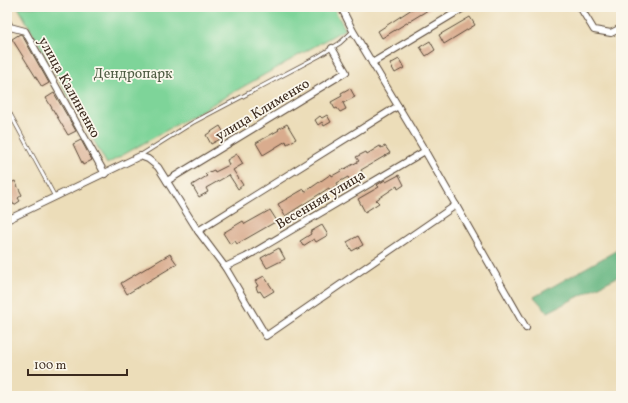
<svg xmlns="http://www.w3.org/2000/svg" width="628" height="403" font-family="Vollkorn,serif">
<style>
.green{fill:#7ed499;stroke:#5c7f5c}
.forest{fill:#66b681;stroke:#507050}
.building{fill:#d9ac8e}
.lines{fill:none;stroke-linecap:round;stroke-linejoin:round}
.lane-casing{stroke:#564535;stroke-width:4.5}
.street-casing{stroke:#564535;stroke-width:8}
.lane{stroke:#fff;stroke-width:3}
.street{stroke:#fff;stroke-width:6}
.labels{text-anchor:middle;stroke-width:3.5;stroke-linejoin:round;paint-order:stroke}
.park-label{font-size:14px;fill:#4f5d43;stroke:#fbf7ec}
.street-label{font-size:14px;fill:#3b2a1e;stroke:#fbf7ec}
</style>
<rect width="100%" height="100%" fill="#fbf7ec"/>
<filter id="ink" filterUnits="userSpaceOnUse"><feTurbulence type="fractalNoise" baseFrequency=".025" numOctaves="2"/><feDisplacementMap in="SourceGraphic" scale="8" xChannelSelector="R" yChannelSelector="G"/><feConvolveMatrix kernelMatrix="1 2 1 2 8 2 1 2 1" color-interpolation-filters="sRGB"/></filter>
<filter id="wash" filterUnits="userSpaceOnUse"><feTurbulence type="fractalNoise" baseFrequency=".012" numOctaves="4" result="noise"/><feDisplacementMap in="SourceGraphic" scale="16" xChannelSelector="R" yChannelSelector="G"/><feGaussianBlur stdDeviation="0.9" result="paint"/><feColorMatrix in="noise" values="0 0 0 0 0 0 0 0 0 0 0 0 0 0 0 0 0 1.4 0 .05"/><feComposite in="paint" operator="in"/></filter>
<g filter="url(#wash)">
<rect width="100%" height="100%" fill="#ecddb9"/>
<path class="green" d="M18,7h315l12,22 -238,135z"/>
<path class="forest" d="M621,248v27l-73,37 -14,-15z"/>
<g id="blocks">
<g class="building">
<path d="M415,7h18l-51,31 -4,-7z"/>
<path d="M470,17l5,8 -31,19 -5,-9z"/>
<path d="M20,34l2,1 27,48 -7,4 -30,-48z"/>
<path d="M430,41l5,9 -9,6 -6,-9z"/>
<path d="M399,59l5,9 -9,5 -5,-9z"/>
<path d="M350,88l5,9 -12,6 3,6 -6,3 -3,-4 -2,1 -4,-7 11,-6 -1,-3z"/>
<path d="M54,93l22,38 -8,4 -22,-37z"/>
<path d="M327,115l4,7 -7,4 -2,-4 -4,3 -3,-5 5,-4 2,2z"/>
<path d="M287,124l9,15 -9,5 -1,-3 -23,14 -7,-12 23,-13 -1,-1z"/>
<path d="M220,126l6,10 -15,8 -5,-9z"/>
<path d="M81,140l11,20 -9,5 -10,-21z"/>
<path d="M380,146l1,2 4,-2 5,7 -29,17 1,2 -4,3 1,2 -8,5 -3,-5 -11,6 1,3 -8,5 -1,-3 -44,28 -7,-12 26,-15 1,3 26,-18 1,2 27,-15 -3,-4 10,-5 1,2z"/>
<path d="M237,154l6,10 -10,6 10,15 -5,4 -9,-14 -23,13 2,4 -9,5 -7,-12 15,-9 -2,-2 9,-4 1,2 14,-7 -2,-5z"/>
<path d="M399,175l5,10 -6,4 -1,-3 -21,14 3,3 -14,9 -7,-13 21,-12 -2,-2 8,-5 1,2z"/>
<path d="M15,181l7,14 -4,3 2,3 -6,4 -7,-12v-8z"/>
<path d="M270,210l7,11 -40,23 -2,-3 -5,3 -7,-11 20,-12 2,3z"/>
<path d="M322,225l6,10 -12,7 -2,-3 -11,7 -3,-5 11,-7 -1,-2z"/>
<path d="M358,236l5,9 -11,6 -5,-9z"/>
<path d="M279,248l6,11 -18,9 -6,-10z"/>
<path d="M170,254l7,10 -50,30 -6,-11z"/>
<path d="M264,276l10,15 -10,6 -4,-6 -2,1 -2,-5 2,-1 -3,-5z"/>
</g>
</g>
</g>
<g filter="url(#ink)">
<use href="#blocks" fill-opacity="0" stroke="#564535" stroke-width="1"/>
<g class="lines">
<defs>
<g id="lane">
<path d="M7,108l48,89"/>
<path d="M141,155l51,-32 127,-67 21,-13 13,-12"/>
</g>
<g id="street">
<path d="M341,7l12,24 72,120 101,177"/>
<path d="M488,7h7"/>
<path d="M580,7l14,23 17,3 10,-5"/>
<path d="M7,21l3,6 15,4 80,143"/>
<path d="M372,63l93,-56"/>
<path d="M167,181l179,-109 -14,-24"/>
<path d="M7,220l133,-64 8,3 10,8 40,64 27,36 41,69 190,-131"/>
<path d="M198,231l200,-125"/>
<path d="M225,267l21,-10 179,-106"/>
</g>
</defs>
<use href="#lane" class="lane-casing"/>
<use href="#street" class="street-casing"/>
<use href="#lane" class="lane"/>
<use href="#street" class="street"/>
</g>
</g>
<g class="labels">
<g class="park-label">
<text x="133" y="78">Дендропарк</text>
</g>
<g class="street-label">
<text transform="translate(70 87) rotate(61)" y="5">улица Калиненко</text>
<text transform="translate(262 109) rotate(-31)" y="5">улица Клименко</text>
<text transform="translate(320 199) rotate(-31)" y="5">Весенняя улица</text>
</g>
</g>
<rect width="628" height="403" fill="none" stroke="#fbf7ec" stroke-width="24"/>
<path d="M28 369v6h99v-6" fill="none" stroke="#3b2a1e" stroke-width="2"/>
<text x="34" y="369" font-size="12" fill="#3b2a1e" stroke="#fbf7ec" stroke-width="3" paint-order="stroke">100 m</text>
</svg>
